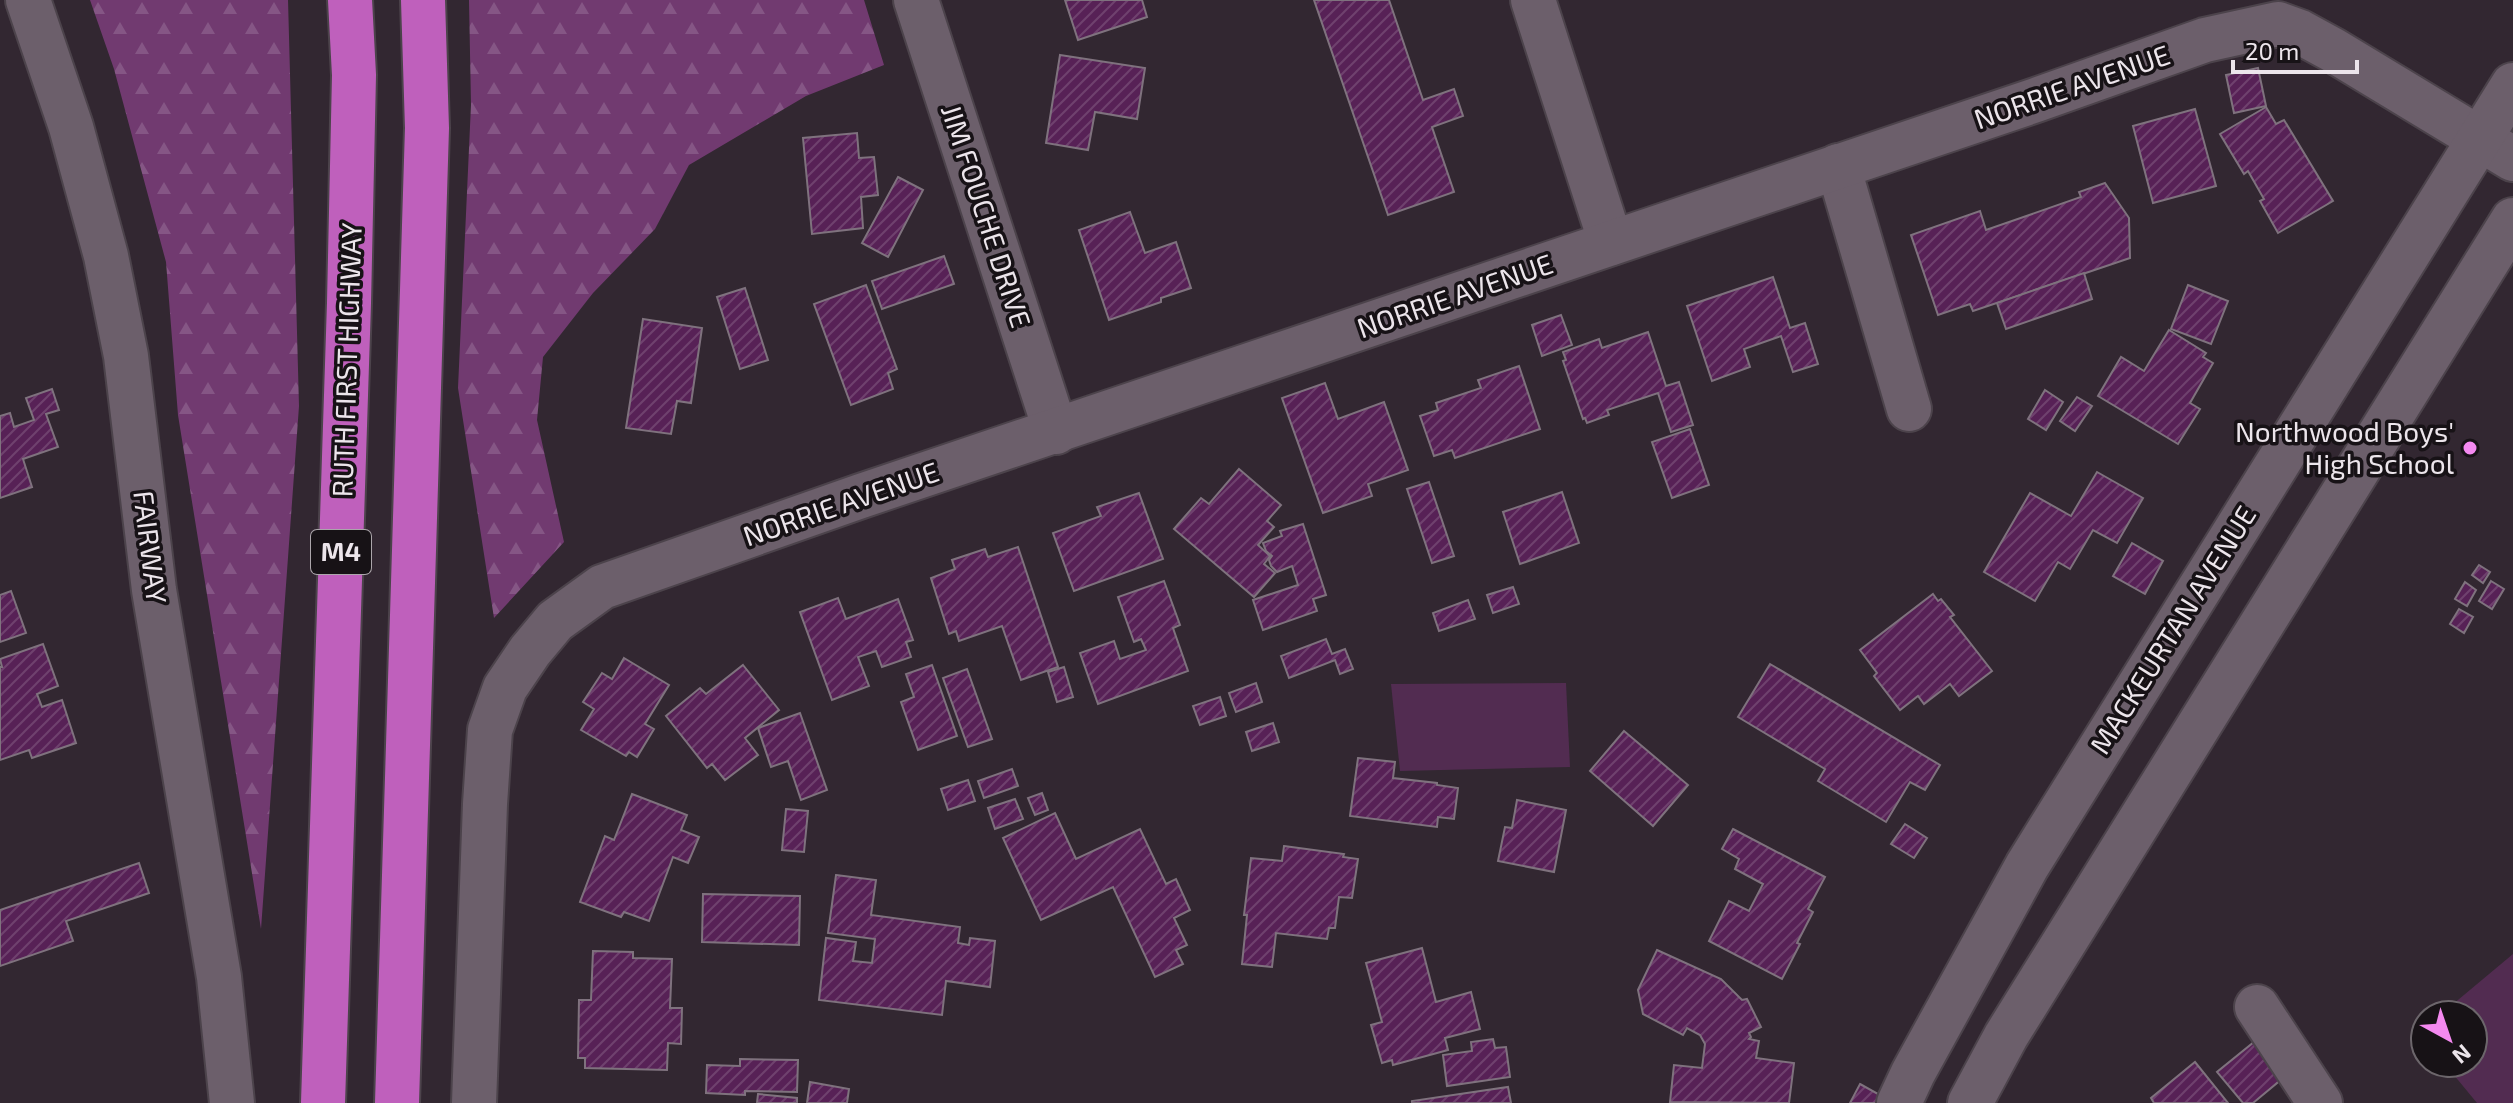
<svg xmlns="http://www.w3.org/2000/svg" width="2513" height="1103" font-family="'Exo 2',sans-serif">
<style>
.forest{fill:url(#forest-firs)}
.garden{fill:#522c51}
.building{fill:url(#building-hatch);stroke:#7f727e;stroke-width:2}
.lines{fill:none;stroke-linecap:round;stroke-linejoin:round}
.minor-casing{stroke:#4c434b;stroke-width:48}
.highway-casing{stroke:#4c434b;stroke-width:48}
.minor{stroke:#6c5f6b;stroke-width:44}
.highway{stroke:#bf60bc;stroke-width:44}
.poi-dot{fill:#f489f0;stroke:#171216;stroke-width:3}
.labels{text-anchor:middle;stroke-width:7;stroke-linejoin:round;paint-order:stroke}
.shield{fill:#171216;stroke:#aca6ab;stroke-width:2}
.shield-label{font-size:26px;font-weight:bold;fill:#ece5eb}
.street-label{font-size:28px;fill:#ece5eb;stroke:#171216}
.poi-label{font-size:28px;fill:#ece5eb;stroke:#171216;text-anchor:end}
</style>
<defs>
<pattern id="forest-firs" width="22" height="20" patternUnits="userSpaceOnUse" patternTransform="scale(2)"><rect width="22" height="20" fill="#713a70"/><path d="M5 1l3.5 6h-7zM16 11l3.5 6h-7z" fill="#855685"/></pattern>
<pattern id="building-hatch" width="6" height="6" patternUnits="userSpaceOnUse" patternTransform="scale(2)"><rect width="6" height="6" fill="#572156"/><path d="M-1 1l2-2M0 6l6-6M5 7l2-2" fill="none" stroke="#6f416e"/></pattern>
</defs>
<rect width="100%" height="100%" fill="#322731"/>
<g class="forest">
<path d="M90,0h198l11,406 -38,523 -83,-514 -12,-153 -52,-193z"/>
<path d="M469,0h395l20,65 -78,31 -117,69 -34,64 -62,64 -50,64 -6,63 27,122 -70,76 -36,-230 13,-283z"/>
</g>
<g class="garden">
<path d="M1566,683l4,84 -170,4 -9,-87z"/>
<path d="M2513,954v149h-36l-33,-40h29v-48h-33z"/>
</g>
<g class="building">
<path d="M1065,0h77l5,17 -69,23z"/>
<path d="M1314,0h75l34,100 31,-11 9,27 -31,11 22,65 -66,23z"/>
<path d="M1060,55l85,13 -8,51 -42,-7 -7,38 -42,-7z"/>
<path d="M2258,68l8,38 -32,7 -8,-38z"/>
<path d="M2266,107l10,17 8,-4 49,81 -55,32 -18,-32 4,-2 -16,-28 -4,3 -24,-40z"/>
<path d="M2195,109l21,77 -63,17 -20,-77z"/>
<path d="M857,133l2,25 15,-1 4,38 -17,2 2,31 -51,6 -9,-96z"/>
<path d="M898,177l25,13 -35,67 -26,-14z"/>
<path d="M2105,183l24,35 1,40 -157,53 -3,-7 -32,11 -27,-80 69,-24 6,19 95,-33 -2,-5z"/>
<path d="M1130,212l15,41 31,-11 15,46 -30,10v4l-52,18 -30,-90z"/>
<path d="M944,256l10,28 -72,25 -10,-28z"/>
<path d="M2084,273l8,26 -86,30 -9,-26z"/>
<path d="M1773,277l17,51 15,-5 13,41 -25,8 -12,-36 -37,13 6,18 -38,14 -25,-75z"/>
<path d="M866,285l31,84 -9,4 5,16 -42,16 -37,-101z"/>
<path d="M2188,285l40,16 -17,43 -40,-15z"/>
<path d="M745,288l23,72 -28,9 -23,-72z"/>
<path d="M1561,315l11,30 -30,11 -10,-31z"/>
<path d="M643,319l59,9 -11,75 -14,-2 -6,33 -45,-6z"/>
<path d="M2169,330l37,23 -3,4 10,6 -23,40 10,6 -22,35 -80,-48 23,-39 23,14z"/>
<path d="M1648,332l18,54 13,-4 14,43 -22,7 -13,-39 -51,17 2,5 -22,8 -2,-5 -2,1 -20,-58 3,-1 -3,-8 36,-13 3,9z"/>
<path d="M1519,366l21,63 -85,29 -3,-8 -18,6 -14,-40 18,-6 -2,-7 45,-15 -3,-8z"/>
<path d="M1325,383l13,36 46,-17 24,68 -40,14 4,12 -49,17 -41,-115z"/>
<path d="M52,389l7,21 -13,4 12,33 -35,12 9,28 -32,11v-82l10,-3 4,14 20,-7 -8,-22z"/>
<path d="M2045,390l18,12 -17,28 -18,-11z"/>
<path d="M2077,397l15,9 -17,25 -15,-10z"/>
<path d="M1690,429l19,56 -37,13 -20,-56z"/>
<path d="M1239,469l42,36 -14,16 7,6 -16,18 12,11 -6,8 11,9 -21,24 -80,-68 27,-31 8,6z"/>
<path d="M2097,472l46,26 -26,45 -24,-13 -23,39 -12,-7 -23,39 -51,-29 46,-79 41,23z"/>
<path d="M1429,482l25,74 -22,7 -25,-74z"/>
<path d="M1562,492l17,51 -59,21 -17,-52z"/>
<path d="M1139,493l24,66 -89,32 -21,-58 48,-17 -4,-9z"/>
<path d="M1303,524l23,71 -13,4 4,12 -54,19 -10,-30 45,-15 -6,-19 -15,6 -6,-6 -2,-6 3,-4 -6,-5 -3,-8 19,-7 -2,-5z"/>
<path d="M2132,543l31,18 -18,33 -32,-18z"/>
<path d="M1018,547l40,120 -37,13 -19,-54 -43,15 -3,-10 -7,3 -18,-56 24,-9 -3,-9 33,-11 3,8z"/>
<path d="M2479,565l11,7 -7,11 -11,-8z"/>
<path d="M1164,581l16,44 -7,3 15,43 -90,33 -18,-51 34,-12 6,18 26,-9 -5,-11 -7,3 -16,-45z"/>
<path d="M2491,581l13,8 -12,20 -13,-8z"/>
<path d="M2465,582l11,8 -9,16 -12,-7z"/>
<path d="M1513,587l6,17 -26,9 -6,-18z"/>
<path d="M11,591l15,42 -26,9v-47z"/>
<path d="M1933,594l5,7 3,-2 13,16 -4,2 42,54 -33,25 -9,-12 -26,20 -6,-8 -18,14 -26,-34 3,-3 -17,-23z"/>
<path d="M838,598l8,21 52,-20 15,41 -7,2 5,15 -29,10 -6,-16 -18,6 11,29 -37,14 -32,-88z"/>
<path d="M1468,600l7,19 -36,12 -6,-18z"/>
<path d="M2459,609l14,8 -9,16 -14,-9z"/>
<path d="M1326,639l6,15 13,-5 8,20 -13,5 -5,-14 -46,18 -8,-22z"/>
<path d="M43,644l15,42 -21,8 5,13 20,-7 14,43 -44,15 -3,-8 -29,10v-93h2l-2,-8z"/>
<path d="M624,658l45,27 -24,39 9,5 -17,28 -8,-5 -3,4 -45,-26 13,-21 -11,-7 19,-29 10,6z"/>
<path d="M1770,664l170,101 -15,25 -15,-8 -24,40 -68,-41 7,-12 -87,-52z"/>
<path d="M743,665l36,45 -34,28 13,17 -33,25 -13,-16 -5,4 -41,-52 34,-28 6,6z"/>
<path d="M932,665l25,71 -39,14 -17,-48 13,-5 -8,-23z"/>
<path d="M1064,667l9,30 -16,5 -9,-30z"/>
<path d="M967,669l25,70 -24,8 -25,-69z"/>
<path d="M1256,683l6,19 -26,10 -7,-19z"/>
<path d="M1220,697l6,19 -26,9 -7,-19z"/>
<path d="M800,713l27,77 -26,10 -13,-39 -17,6 -13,-39z"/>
<path d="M1273,723l6,19 -27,9 -6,-19z"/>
<path d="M1624,731l64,54 -35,41 -63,-55z"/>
<path d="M1358,758l37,4 -2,16 44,5v2l21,3 -4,31 -16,-2 -1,10 -87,-11z"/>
<path d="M1012,769l6,17 -34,12 -6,-17z"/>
<path d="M968,780l7,21 -27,9 -7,-21z"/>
<path d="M1042,793l6,17 -13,5 -7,-17z"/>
<path d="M632,794l55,21 -6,15 18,7 -11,26 -15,-6 -24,64 -25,-9 -3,5 -41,-15 25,-66 9,4z"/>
<path d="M1015,799l8,20 -28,10 -7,-21z"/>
<path d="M1517,800l49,10 -12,62 -56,-11 7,-34 7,1z"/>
<path d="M786,809l22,2 -4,41 -22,-2z"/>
<path d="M1055,813l21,46 64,-30 26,55 10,-5 14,31 -16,8 13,27 -11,5 7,14 -28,13 -42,-90 -72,33 -38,-82z"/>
<path d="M1905,824l22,14 -13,20 -23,-14z"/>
<path d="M1733,829l92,48 -17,32 5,3 -16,31 3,1 -18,35 -73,-38 20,-40 20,10 14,-27 -28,-15 4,-10 -17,-10z"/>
<path d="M1284,846l60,8 -1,3 15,2 -6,39 -13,-1 -4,31h-6l-2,11 -51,-6 -4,34 -30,-3 5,-49h-3l7,-57 31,3z"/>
<path d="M139,863l10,30 -83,28 7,20 -73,25v-56z"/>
<path d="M836,875l40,5 -5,35 89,12 -2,16 11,2 1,-7 25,3 -5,46 -44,-6 -4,34 -123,-15 7,-62 30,4 -3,19 19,2 3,-24 -47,-6z"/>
<path d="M703,894l97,2 -1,49 -97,-3z"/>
<path d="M1422,948l14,54 35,-10 9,37 -35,9 3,12 -55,15 -1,-5 -10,3 -11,-38 11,-3 -16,-59z"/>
<path d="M1657,950l64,29 21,21 5,-1 14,28 -12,6 2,4 -2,2 10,2 -3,17 38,5 -5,40 -119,-1 4,-37 28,3 3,-24 -5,-9 -13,-7 -4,7 -40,-21 -5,-24z"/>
<path d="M593,951l40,1v6l39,1 -2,49h12l-1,36 -13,-1 -1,27 -82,-2v-10h-7l1,-58h12z"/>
<path d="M1493,1039l2,9 11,-1 4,30 -63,9 -4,-31 29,-4 -1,-9z"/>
<path d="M2254,1042l29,36 -30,25h-10l-26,-31z"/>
<path d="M740,1059l58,1 -1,32 -52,-1v4l-39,-2 1,-28 33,1z"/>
<path d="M2195,1062l33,41h-74l-3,-5z"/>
<path d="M810,1082l39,7 -2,14h-40z"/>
<path d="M1860,1084l29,16 -2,3h-37z"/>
<path d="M1508,1087l3,16h-99v-2z"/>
<path d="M758,1094l39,4v5h-40z"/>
</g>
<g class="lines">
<defs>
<g id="minor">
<path d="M28,0l43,127 35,129 20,100 28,234 65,387 13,126"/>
<path d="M916,0l140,432"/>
<path d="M1533,0l78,243"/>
<path d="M1838,166l71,243"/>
<path d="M2257,1007l63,96"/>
<path d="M474,1103l11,-299 5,-74 15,-42 25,-37 25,-30 47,-34 259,-91 1175,-396 169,-60 73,-16 22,8 33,18 180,109"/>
<path d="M1899,1103l14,-30 114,-207 486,-781"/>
<path d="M1970,1103l36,-67 507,-816"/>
</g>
<g id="highway">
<path d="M323,1103l26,-800 5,-228 -4,-75"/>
<path d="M397,1103l30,-975 -4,-128"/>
</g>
</defs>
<use href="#minor" class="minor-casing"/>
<use href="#highway" class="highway-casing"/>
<use href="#minor" class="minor"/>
<use href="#highway" class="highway"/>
</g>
<circle class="poi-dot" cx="2470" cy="448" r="8"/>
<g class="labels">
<rect class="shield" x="311" y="530" width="60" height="44" rx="6"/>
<g class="shield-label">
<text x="341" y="561">M4</text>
</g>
<g class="street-label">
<text transform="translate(2072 87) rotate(-19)" y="10">NORRIE AVENUE</text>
<text transform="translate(986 216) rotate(72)" y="10">JIM FOUCHE DRIVE</text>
<text transform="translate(1455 296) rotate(-19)" y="10">NORRIE AVENUE</text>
<text transform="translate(347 360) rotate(-88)" y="10">RUTH FIRST HIGHWAY</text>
<text transform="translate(841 504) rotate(-19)" y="10">NORRIE AVENUE</text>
<text transform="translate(150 547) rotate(83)" y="10">FAIRWAY</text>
<text transform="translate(2173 630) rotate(-58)" y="10">MACKEURTAN AVENUE</text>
</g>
<g class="poi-label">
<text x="2454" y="442">Northwood Boys'<tspan x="2454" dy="32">High School</tspan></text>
</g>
</g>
<g transform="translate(2449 1039) rotate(140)"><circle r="38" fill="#171216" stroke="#6c666b" stroke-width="2"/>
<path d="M0-6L14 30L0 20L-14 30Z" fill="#f489f0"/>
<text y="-12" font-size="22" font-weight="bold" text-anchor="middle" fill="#ece5eb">N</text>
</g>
<path d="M2233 60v12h124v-12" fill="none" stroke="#ece5eb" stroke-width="4"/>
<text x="2245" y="60" font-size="24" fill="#ece5eb" stroke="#171216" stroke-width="6" paint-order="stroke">20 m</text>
</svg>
